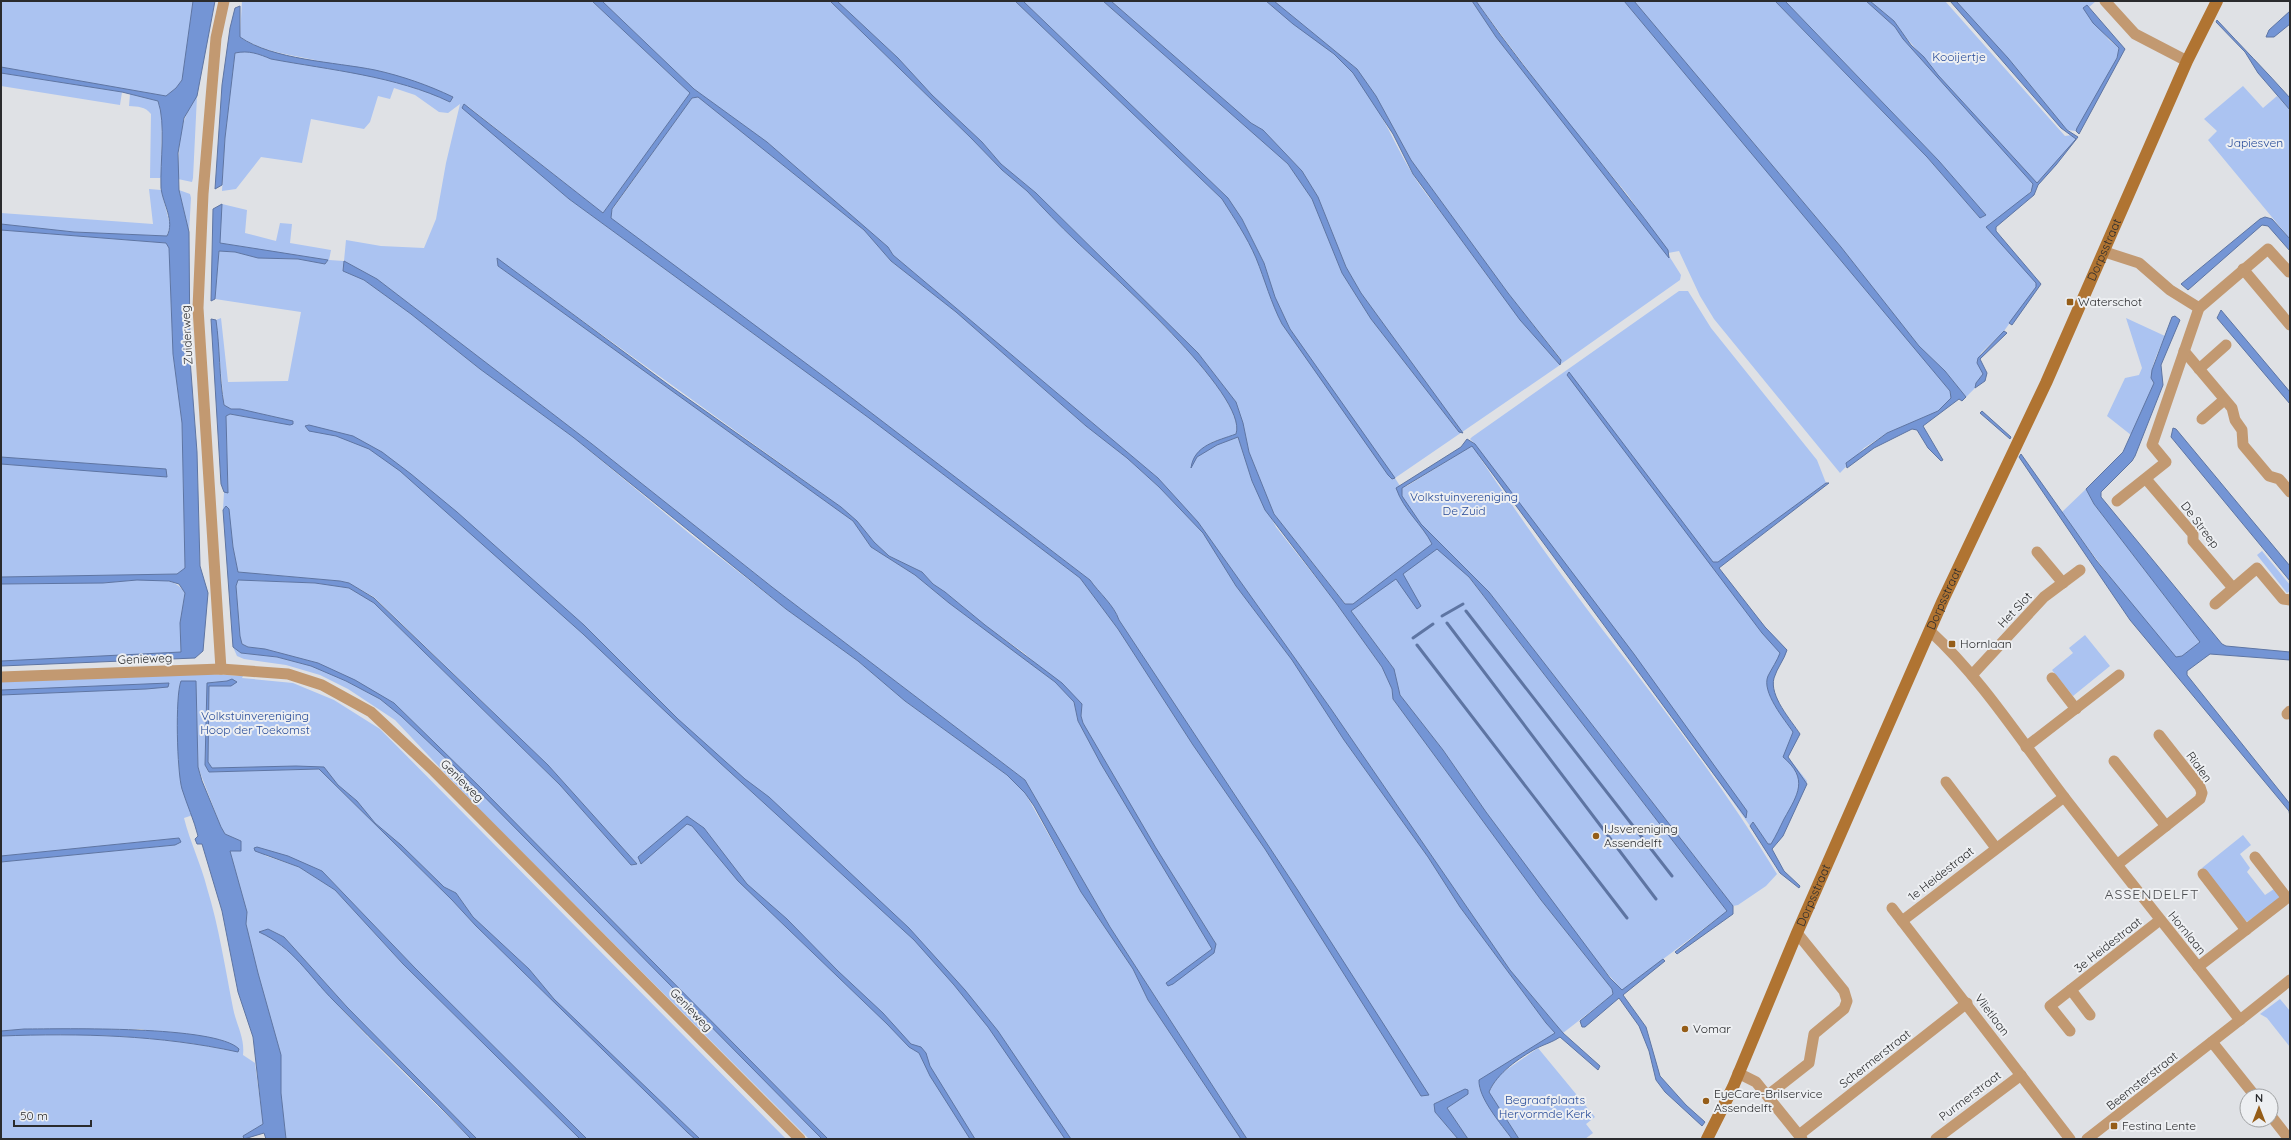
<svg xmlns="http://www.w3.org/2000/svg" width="2291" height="1140" font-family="Quicksand,sans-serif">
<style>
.green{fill:#abc3f1;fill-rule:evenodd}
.water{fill:#7495d5;stroke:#5e75a3}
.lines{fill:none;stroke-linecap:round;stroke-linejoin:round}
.stream{stroke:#5e75a3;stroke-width:3}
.street{stroke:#c29971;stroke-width:11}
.secondary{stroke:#b07432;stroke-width:12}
.poi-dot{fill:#955d18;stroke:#edeff2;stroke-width:1.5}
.labels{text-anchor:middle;stroke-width:4;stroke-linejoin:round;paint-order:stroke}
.park-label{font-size:12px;fill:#284c99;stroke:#edeff2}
.street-label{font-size:12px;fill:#2a2b2d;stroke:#edeff2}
.poi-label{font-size:12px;fill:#2a2b2d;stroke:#edeff2;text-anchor:start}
.quarter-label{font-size:14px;letter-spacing:1px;fill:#4c4d50;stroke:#edeff2}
</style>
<rect width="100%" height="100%" fill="#dfe1e5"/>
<g class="green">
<path d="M1,1h192l-11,79 -6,8 -10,8 -165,-29z"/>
<path d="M242,1h350l98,92 -87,120 -138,-109 104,95 300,219 211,160 38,51 75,116 72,104 156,247 -124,-207 -178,-269c-5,-15 -20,-27 -29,-40l-263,-201 -216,-160 1,-9 80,-112 6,-1 166,133 27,31 65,51 130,114 41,32 32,29 44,46 33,53 56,74 52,80 84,117 32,50 86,116 10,10 -77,54 15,28 18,24h-44l-21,-31 9,-6 10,-13 -23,12h-5l-3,11 23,27h-211l-137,-212 -85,-147 -253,-193 -180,-143 -215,-165 -33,-18 -1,10 21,9 47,34 69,55 93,68 117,97 96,75 72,52 47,40 102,74 18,18 56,99 52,77 15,31 93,139h-413l-346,-350 -88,-86 -76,-40 -53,-14 -17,-2 -6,-3 -2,-8 -4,-50 2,-6 77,3 34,5 25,15 186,182 71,80 6,-1 -89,-99 -174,-168 -25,-14 -8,-2 -103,-9 -5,-25 -4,-38 -3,-3 -3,4 1,-18 4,1 -2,-77 4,-2 47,9 16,-2 -53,-12h-9l-7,-4 -8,-85 5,-2 7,64 60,-1 13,-69 -86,-13 4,-48 16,1 23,6 40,1 27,5 3,-4 -109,-17 3,-39 25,6 -2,23 31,8 4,-18 12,1 -2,19 41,7 -2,10 15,1 2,-21 35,6 43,2 12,-29 10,-56 14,-59 -12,9 -9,-1 -24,-17 -21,-7 -4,11 -12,-3 -8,26 -6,7 -53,-10 -9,44 -41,-6 -25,32 -14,2 3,-53 10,-85c14,-3 24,0 36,6 59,11 124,16 179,43l3,-5c-43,-12 -86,-25 -129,-35 -29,-7 -59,-9 -84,-25zM497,259l344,248 16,14 17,21 15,14 33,16 11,12 12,8 40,33 39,28 58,51 -1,12 2,7 73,125 60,96 -7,13 -19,13 22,-21 -111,-185 -23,-43 -4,-19 -19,-20 -106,-79 -34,-28 -44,-28 -18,-26 -355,-255z"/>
<path d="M602,1h228l141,137 31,32 25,21c16,17 32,34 49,50 30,30 172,153 160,193 -26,9 -32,7 -45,33l6,-10 20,-12 21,-8 14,44 24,46 60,76 46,64 10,22 1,10 148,201 71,89 1,5 -50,39 -53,-63 -179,-261 -133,-187 -40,-44 -265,-223 -5,-8 -121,-105 -73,-53z"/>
<path d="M837,1h178l207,198c12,19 25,38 34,59 9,22 15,45 26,66l111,155 1,-1 -104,-149 -15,-32 -11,-34 -22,-44 -14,-21 -205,-197h80l185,163 24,35 30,74 29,46 88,113 4,1 -102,-140 -15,-26 -28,-70 -16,-26 -39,-41 -12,-7 -140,-122h155c28,24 62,43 86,71 26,30 40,68 60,101 11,19 27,36 40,54 34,47 68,95 108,138l-165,113 5,8 -3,2 10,-2 68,-42 -5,-5 2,-2 207,-146h9l23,37 106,132 9,23 -108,79h-4l42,55 31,33c-2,11 -11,17 -13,28 -5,20 15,41 25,56l-11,23 19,24c-6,14 -23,63 -39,63l-15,-22 -3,4 -93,-132 -181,-242c40,60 82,119 126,177 61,79 123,159 175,245l-11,12 -28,19 -5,1 -244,-314 -25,-21 263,340 -105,79 -24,-27 -112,-151 -43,-62 -43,-55 -6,-26 -43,-58 -77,-97 -25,-62 -6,-29 -7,-21 -38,-49 -162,-160 -35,-29 -19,-22 -50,-47 -34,-37z"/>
<path d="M1274,1h198l24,36 173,219 12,19 -1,5 -119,84v-5l-53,-66 -97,-133 -35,-64 -19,-27z"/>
<path d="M1476,1h148l294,351 32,39 1,7 -13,13 -51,22 -23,15 -24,25 -126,-154 -14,-23 -21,-45 -11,2 -41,-59 -61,-73z"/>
<path d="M1634,1h141l152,156 52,60 7,-2 -47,-54 -154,-160h81l29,26 8,12 131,145c-5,15 -31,34 -45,40l47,59v4l-32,44 -23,22 -4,10 6,11 -7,9 -1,5 -9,9 -21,-26 -26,-25 -78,-99z"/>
<path d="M1870,1h75l120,135 7,-1 4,4 -39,44 -99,-108 -50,-59z"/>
<path d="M1956,1h140l-8,7h-5l26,32 10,8 -2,10 -41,73 -9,-1 -48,-59z"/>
<path d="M1,73l121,19 -2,13 -119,-19z"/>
<path d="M2243,86l20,22 14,-12 13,14v129l-82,-99 9,-9 -13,-12z"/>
<path d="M130,94l28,7 4,14 -1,63h-11l1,-64c-6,-8 -13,-7 -22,-8z"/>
<path d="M197,96l-4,82 -1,4 -14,-3c2,-32 -1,-55 19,-83z"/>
<path d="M149,189l12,1 9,35 -3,11 -93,-4 -73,-8v-11l152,11z"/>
<path d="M179,190l11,4 1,4 -2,34z"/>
<path d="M1,230l165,13 3,5 4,106 9,69 3,146 -8,5 -176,3v-113l166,12 -2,-7 -164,-12z"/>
<path d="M2126,318l39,18c-5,13 -18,34 -11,47l-23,52 -24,-19 18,-38 14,-3 3,-7z"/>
<path d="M2086,489l8,15 106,138 -18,14 -6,2c-40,-48 -79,-96 -114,-146z"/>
<path d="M2262,551l28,34v6l-3,2 -30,-38z"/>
<path d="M137,580c19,1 37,-4 48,13l-5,30 1,29 -180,9v-77l102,-1z"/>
<path d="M2085,635l25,31 -37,30 -21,-26 21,-17 -4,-5z"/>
<path d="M233,647l8,6 36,4 34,9 35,15 34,18 21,17 54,51 367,372h-13l-332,-332 -82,-87 -47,-31 -28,-14 -34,-10 -42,-6 -7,-3z"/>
<path d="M209,674l34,2 -1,2 51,5 41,17 46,29 406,410h-86l-146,-140 -25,-30 -56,-52 -17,-24 -12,-6 -43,-42 -26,-22 -18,-22 -19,-16 -14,-18 -112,1 -4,-6 1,-76 18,-5 -20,2 -2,82 4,7 110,-3 133,131 24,26 219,213h-108l-172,-171 -93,-97 -65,-24 9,9 33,11 36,23 68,74 177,175h-103l-130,-132 -63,-70 -16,-8 -8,3c33,14 49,43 73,68 44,48 92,93 138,139h-185l-5,-46v-38l-23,-82 -12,-49 1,-12 -17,-61h10l1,-10 -16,-7 -4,-7 -23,-60 -2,-86 -17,4 -1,78 4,25 11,27 -9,3c6,24 17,46 23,70 12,39 18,80 26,120 3,16 12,30 10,47l12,8 8,61 -20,12 1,3h-243v-103c79,-3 159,-1 236,16l-96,-23h-117l-23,2v-169l174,-17 4,-7 -178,18v-161l145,-6 9,-5 -154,6v-10z"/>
<path d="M2243,835l8,10 -11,9 10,14 -3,4 18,23 9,-6 6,9 -33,24 -45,-54z"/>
<path d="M2280,999l10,12v36l-23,-29 -7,-4z"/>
<path d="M1538,1048l57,69 -9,7 7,9 -8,6h-66l-30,-47 10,-17z"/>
</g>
<g class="water">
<path d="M193,1h22l-18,95 -13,22 -6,35 1,37 10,42 1,127 7,93 3,114 8,27 -5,58 -8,7 -194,8v-5l180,-9 -1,-29 5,-30 -6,-9 -10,-3 -32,-1 -34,3 -102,1v-7l176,-3 8,-6 -3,-145 -9,-69 -4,-106 -3,-5 -165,-13v-6l73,8 93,4c8,-15 -4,-32 -6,-48 -1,-26 5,-65 -3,-87l-36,-9 -121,-19v-6l165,29 10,-8 6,-8z"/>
<path d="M592,1h10l92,88 73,53 121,105 5,8 265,223 40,44 133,187 179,261 53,63 37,33 -2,4 -38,-33c-7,5 -15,7 -23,11 -18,10 -40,25 -48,44l30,47h-7c-10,-14 -34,-41 -33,-59l76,-47 -9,-10 -86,-116 -32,-50 -84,-117 -52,-80 -56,-74 -33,-53 -44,-46 -32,-29 -41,-32 -130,-114 -65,-51 -27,-31 -166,-133 -6,1 -80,111 -1,9 216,161 263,201c9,13 24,25 29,40l178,269 132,206 -8,1 -156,-247 -72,-104 -75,-116 -38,-51 -211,-160 -300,-219 -107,-91 2,-4 139,109 87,-120z"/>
<path d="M830,1h7l61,57 34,37 50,47 19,22 35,29 162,160 38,49 7,21 6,29 25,62 71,90h8l79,-60c-10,-20 -28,-33 -36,-56l65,-41 6,-8 8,5 159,210 113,157 -1,7 -274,-372 -70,42v8l19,28 68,68 244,314v8l-56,40 -2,-2 52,-41 -258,-334 -32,-28 -34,25 18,32 -4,3 -21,-30 -45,32 43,58 6,26 43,55 43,62 124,166 12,12 41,-31 2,2 -42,34 23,32 14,49 26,29 19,17 -3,4 -37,-34 -9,-12 -7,-29 -10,-25 -20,-28 -34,29h-3l-2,-6 33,-27 -1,-5 -71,-89 -148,-201 -1,-10 -10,-22 -46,-64 -71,-93 -13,-29 -14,-44 -21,8 -20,12 -6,11c3,-23 26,-27 45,-34 13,-39 -130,-164 -160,-193 -17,-16 -33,-33 -49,-50l-25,-21 -31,-32z"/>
<path d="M1015,1h8l205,197 14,21 22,44 11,34 15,32 105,149 -3,1 -4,-4 -106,-151c-11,-21 -17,-44 -26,-66 -9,-21 -22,-40 -34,-59z"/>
<path d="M1103,1h8l140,122 12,7 39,41 16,26 28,70 15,26 102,140 -4,-1 -88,-113 -29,-46 -30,-74 -24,-35z"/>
<path d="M1266,1h8l83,68 19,27 35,64 97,133 53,67 -1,5 -40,-45 -107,-146 -20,-40 -40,-61 -19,-19 -41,-30z"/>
<path d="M1472,1h4c60,86 130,164 192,249l1,8 -173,-221z"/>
<path d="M1624,1h10l207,246 78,99 26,25 21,26 -4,4 -3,-2 -36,27 20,34 -2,1 -13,-13 -11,-18 -5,-1 -38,19 -27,20 -1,-5 41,-30 51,-22 13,-13 -1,-7z"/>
<path d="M1775,1h10l154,160 47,54 -6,3 -53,-61z"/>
<path d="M1866,1h4l24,20 17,24 13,12 14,18 99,108 39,-44 -15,-11 -111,-127h6l52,57 59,72 11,7 -22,28 -18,20 -4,10 -38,32v4l45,53 -29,41 -3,-2 27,-36v-4l-50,-56 45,-35 2,-8 -130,-145 -8,-12z"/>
<path d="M2087,5l38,44 -46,85 -3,-3 1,-3 40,-70 2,-10 -26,-25 -10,-15z"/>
<path d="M240,6v31c33,23 95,25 135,33 27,6 53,15 78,27l-3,5c-54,-26 -120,-32 -179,-43 -12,-5 -22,-9 -36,-6l-10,85 -3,47 -7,4 7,-104 8,-57 5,-20z"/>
<path d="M2290,11v13l-16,13h-8l3,-7z"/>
<path d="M2217,20c24,26 49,51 73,78v12l-32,-37 -13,-21 -29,-30z"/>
<path d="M222,204l-2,39 108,17 -3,4 -27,-5 -40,-1 -23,-6 -16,-1 -4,48 -4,2 2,-92z"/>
<path d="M2265,217l7,2 18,20v12l-22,-25 -6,-1 -74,65 -7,-6 79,-65z"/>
<path d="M497,258l173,128 171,121 16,14 17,21 15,14 33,16 11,12 12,8 40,33 77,58 20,21 -1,12 2,7 73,125 60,96 -2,9 -41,31 -5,2 -2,-3 46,-34 -111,-185 -23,-43 -4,-19 -19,-20 -106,-79 -34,-28 -44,-28 -18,-26 -355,-255z"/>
<path d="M344,261l33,18 215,165 180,143 253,193 85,147 137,212h-6l-93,-139 -15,-31 -52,-77 -47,-86 -9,-13 -18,-18 -102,-74 -47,-40 -72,-52 -213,-172 -93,-68 -69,-55 -47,-34 -21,-9z"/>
<path d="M2221,310l69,82v12l-73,-86z"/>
<path d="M2175,316l5,4 -19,45 2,20 -28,71 -3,5 -31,31v5l121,147 4,2 64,6v8l-80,-6 -23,17v4l103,129v13l-1,-6 -159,-191 -111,-163 2,-3 75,106 80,97 6,-1 18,-14 -106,-138 -8,-15 37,-37 31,-69 -3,-5 1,-8 20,-53z"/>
<path d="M211,319l5,1c4,28 3,57 8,85l7,4h9l53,12v3l-3,1 -60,-11 -4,2 2,77 -4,-1 -3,-8z"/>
<path d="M2004,331l3,2 -27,26 7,14 -2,8 -10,7 1,-5 7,-9 -6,-11 1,-5z"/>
<path d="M1569,372l144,190h5l108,-79h3l-110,85 46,59 22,23c-3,10 -10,18 -13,28 -5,18 17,42 26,56l-12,23 19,27 -24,52 -11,13 12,22 16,15 -1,2 -19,-15 -30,-47 3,-4 15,22h3c5,-8 9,-17 13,-25 14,-25 25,-40 -1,-62l10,-25c-8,-12 -32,-40 -25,-56 4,-8 9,-15 12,-23l-18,-20 -195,-258z"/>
<path d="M1982,411l29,26 -1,2 -30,-26z"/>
<path d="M309,425l44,11 29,16 29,22 46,38 127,113 94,94 67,60 24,18 140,131 56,62 33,41 73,108h-6l-77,-112 -34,-42 -40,-45 -195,-178 -136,-128 -183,-163 -31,-22 -33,-13 -27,-5 -4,-5z"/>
<path d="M2173,428l3,1 114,137v15l-119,-144z"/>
<path d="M1,457l165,12 1,8 -166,-13z"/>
<path d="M226,506l3,3 4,38 5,25 102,9 9,2 25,15 174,167 89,99 -6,1 -71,-80 -186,-182 -25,-15 -34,-5 -77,-3 -2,6 4,50 2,8 6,3 17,2 53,14 37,17 39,23 88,86 346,350h-6l-367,-372 -54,-51 -21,-17 -34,-18 -35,-15 -34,-9 -36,-4 -8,-6 -10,-137z"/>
<path d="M232,679l5,3 -6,4h-22l-1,76 4,6 84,-2 28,1 14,18 19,16 18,22 26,22 43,42 12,6 17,24 56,52 25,30 146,140h-5l-7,-6 -212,-207 -24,-26 -133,-131 -110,3 -4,-7 2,-82 20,-2z"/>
<path d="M181,681h15l2,86 4,14 19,46 4,7 16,7v10h-11l17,61 -1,12 12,49 23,82v38l5,46h-20l-2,-6 -20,6 -1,-3 20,-12 -10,-87 -15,-45 -16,-81 -20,-67h-5l-2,-5 3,-3c-4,-16 -11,-31 -16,-47 -5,-17 -7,-93 -1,-108z"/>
<path d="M169,683l-1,4 -22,2 -145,6v-5z"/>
<path d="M687,816l17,12 43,56 40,35 51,52 45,42 28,31 10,3 5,6 4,13 45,73h-5l-40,-63 -11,-23 -10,-6 -22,-23 -149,-143 -46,-55 -5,-2 -46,40 -3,-7z"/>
<path d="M179,838l2,4 -6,3 -174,17v-6z"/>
<path d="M257,847l31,9 34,15 93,97 172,171h-7l-177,-175 -68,-74 -36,-23 -44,-16 -1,-3z"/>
<path d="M268,929l16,8 63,70 130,132h-6c-44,-47 -92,-91 -137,-138 -25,-25 -41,-54 -75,-69z"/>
<path d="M24,1029c38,0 192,-4 215,20l-1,3c-78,-17 -158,-19 -237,-16v-5z"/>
<path d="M1465,1089l3,1v4l-21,14 21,31h-10l-23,-27 -1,-8z"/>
</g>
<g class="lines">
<g class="stream">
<path d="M1466,611l206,265"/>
<path d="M1442,616l21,-12"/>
<path d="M1447,623l209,276"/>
<path d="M1413,638l20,-14"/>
<path d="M1417,645l210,273"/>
</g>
<g class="street">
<path d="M2105,1l30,33 52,27"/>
<path d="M2105,252l34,11 31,27 29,18"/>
<path d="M2243,269l47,56"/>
<path d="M2184,351l48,57 3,12 7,10 1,15 26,31 10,3 11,13"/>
<path d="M2199,369l27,-24"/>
<path d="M2202,419l22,-19"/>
<path d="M2146,479l47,55v7l40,47"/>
<path d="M2117,501l49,-39 -14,-17 47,-137 69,-59 21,23"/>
<path d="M2037,552l26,31"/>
<path d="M2215,604l42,-36 26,31 7,1"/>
<path d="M1930,631c52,48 91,110 134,166 58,75 118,149 176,223l-153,119"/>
<path d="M221,669l-23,-361 5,-114 13,-156 8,-37"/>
<path d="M1972,675l72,-78 36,-27"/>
<path d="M1,677l220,-8 67,5 34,11 49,27 63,59 366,368"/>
<path d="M2052,678l24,31"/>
<path d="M2287,714l3,-3"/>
<path d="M2026,747l93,-72"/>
<path d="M2114,761l52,65"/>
<path d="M1946,782l50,66"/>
<path d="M2118,864l82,-65 2,-6 -2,-6 -41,-52"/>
<path d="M2203,874l43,56"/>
<path d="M1892,908l178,231"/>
<path d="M1902,921l162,-124"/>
<path d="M2198,967l89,-69 -32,-41"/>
<path d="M2071,990l19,25"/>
<path d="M2240,1020l50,-40"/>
<path d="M2070,1031l-20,-25 110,-86"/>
<path d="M2212,1042l43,54"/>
<path d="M1738,1073l18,9 46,57"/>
<path d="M1768,1095l41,-32 5,-29 30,-25 3,-8 -3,-10 -47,-58"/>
<path d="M2271,1116l18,23"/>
<path d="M1799,1135l168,-132"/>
<path d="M1936,1139l85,-64"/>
</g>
<path class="secondary" id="s1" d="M1707,1139l26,-52 64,-154 146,-333 103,-217 141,-322 30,-60"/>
</g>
<g class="poi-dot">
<rect x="2066" y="298" width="8" height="8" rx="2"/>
<rect x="1948" y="640" width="8" height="8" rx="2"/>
<circle cx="1596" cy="836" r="4"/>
<circle cx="1685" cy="1029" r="4"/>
<circle cx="1706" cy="1101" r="4"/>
<rect x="2110" y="1122" width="8" height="8" rx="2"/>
</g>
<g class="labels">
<g class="park-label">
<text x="1959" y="61">Kooijertje</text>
<text x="2255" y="147">Japiesven</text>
<text x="1464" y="501">Volkstuinvereniging<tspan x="1464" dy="14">De Zuid</tspan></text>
<text x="255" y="720">Volkstuinvereniging<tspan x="255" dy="14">Hoop der Toekomst</tspan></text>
<text x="1545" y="1104">Begraafplaats<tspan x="1545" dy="14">Hervormde Kerk</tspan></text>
</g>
<g class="street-label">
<text dy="4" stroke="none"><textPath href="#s1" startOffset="974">Dorpsstraat</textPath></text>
<text transform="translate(187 335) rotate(-93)" y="4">Zuiderweg</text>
<text transform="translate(2200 525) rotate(53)" y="4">De Streep</text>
<text dy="4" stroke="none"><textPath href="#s1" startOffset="590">Dorpsstraat</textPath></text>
<text transform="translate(2015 610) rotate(-47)" y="4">Het Slot</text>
<text transform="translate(145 659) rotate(-2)" y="4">Genieweg</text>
<text transform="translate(2199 767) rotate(54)" y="4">Rialen</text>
<text transform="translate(462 781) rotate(45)" y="4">Genieweg</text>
<text transform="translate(1941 874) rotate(-38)" y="4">1e Heidestraat</text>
<text dy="4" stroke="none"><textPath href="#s1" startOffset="266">Dorpsstraat</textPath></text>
<text transform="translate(2187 933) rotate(51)" y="4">Hornlaan</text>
<text transform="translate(2108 945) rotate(-38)" y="4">3e Heidestraat</text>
<text transform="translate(691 1010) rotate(46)" y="4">Genieweg</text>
<text transform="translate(1992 1015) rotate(53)" y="4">Vlietlaan</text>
<text transform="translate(1875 1059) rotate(-38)" y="4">Schermerstraat</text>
<text transform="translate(2142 1081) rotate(-38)" y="4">Beemsterstraat</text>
<text transform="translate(1970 1096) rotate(-37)" y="4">Purmerstraat</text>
</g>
<g class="poi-label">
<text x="2078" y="306">Waterschot</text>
<text x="1960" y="648">Hornlaan</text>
<text x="1604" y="833">IJsvereniging<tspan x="1604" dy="14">Assendelft</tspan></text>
<text x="1693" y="1033">Vomar</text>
<text x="1714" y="1098">EyeCare-Brilservice<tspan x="1714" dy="14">Assendelft</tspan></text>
<text x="2122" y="1130">Festina Lente</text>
</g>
<g class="quarter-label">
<text x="2152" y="899">ASSENDELFT</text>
</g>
</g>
<rect width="2291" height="1140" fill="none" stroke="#2a2b2d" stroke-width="4"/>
<g transform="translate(2259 1108)"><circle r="19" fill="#edeff2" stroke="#9fa1a3"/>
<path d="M0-3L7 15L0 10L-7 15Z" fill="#955d18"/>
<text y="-6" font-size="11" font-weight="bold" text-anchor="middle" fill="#2a2b2d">N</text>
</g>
<path d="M14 1120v6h77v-6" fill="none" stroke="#2a2b2d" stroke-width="2"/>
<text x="20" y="1120" font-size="12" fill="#2a2b2d" stroke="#edeff2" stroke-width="3" paint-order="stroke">50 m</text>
</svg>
